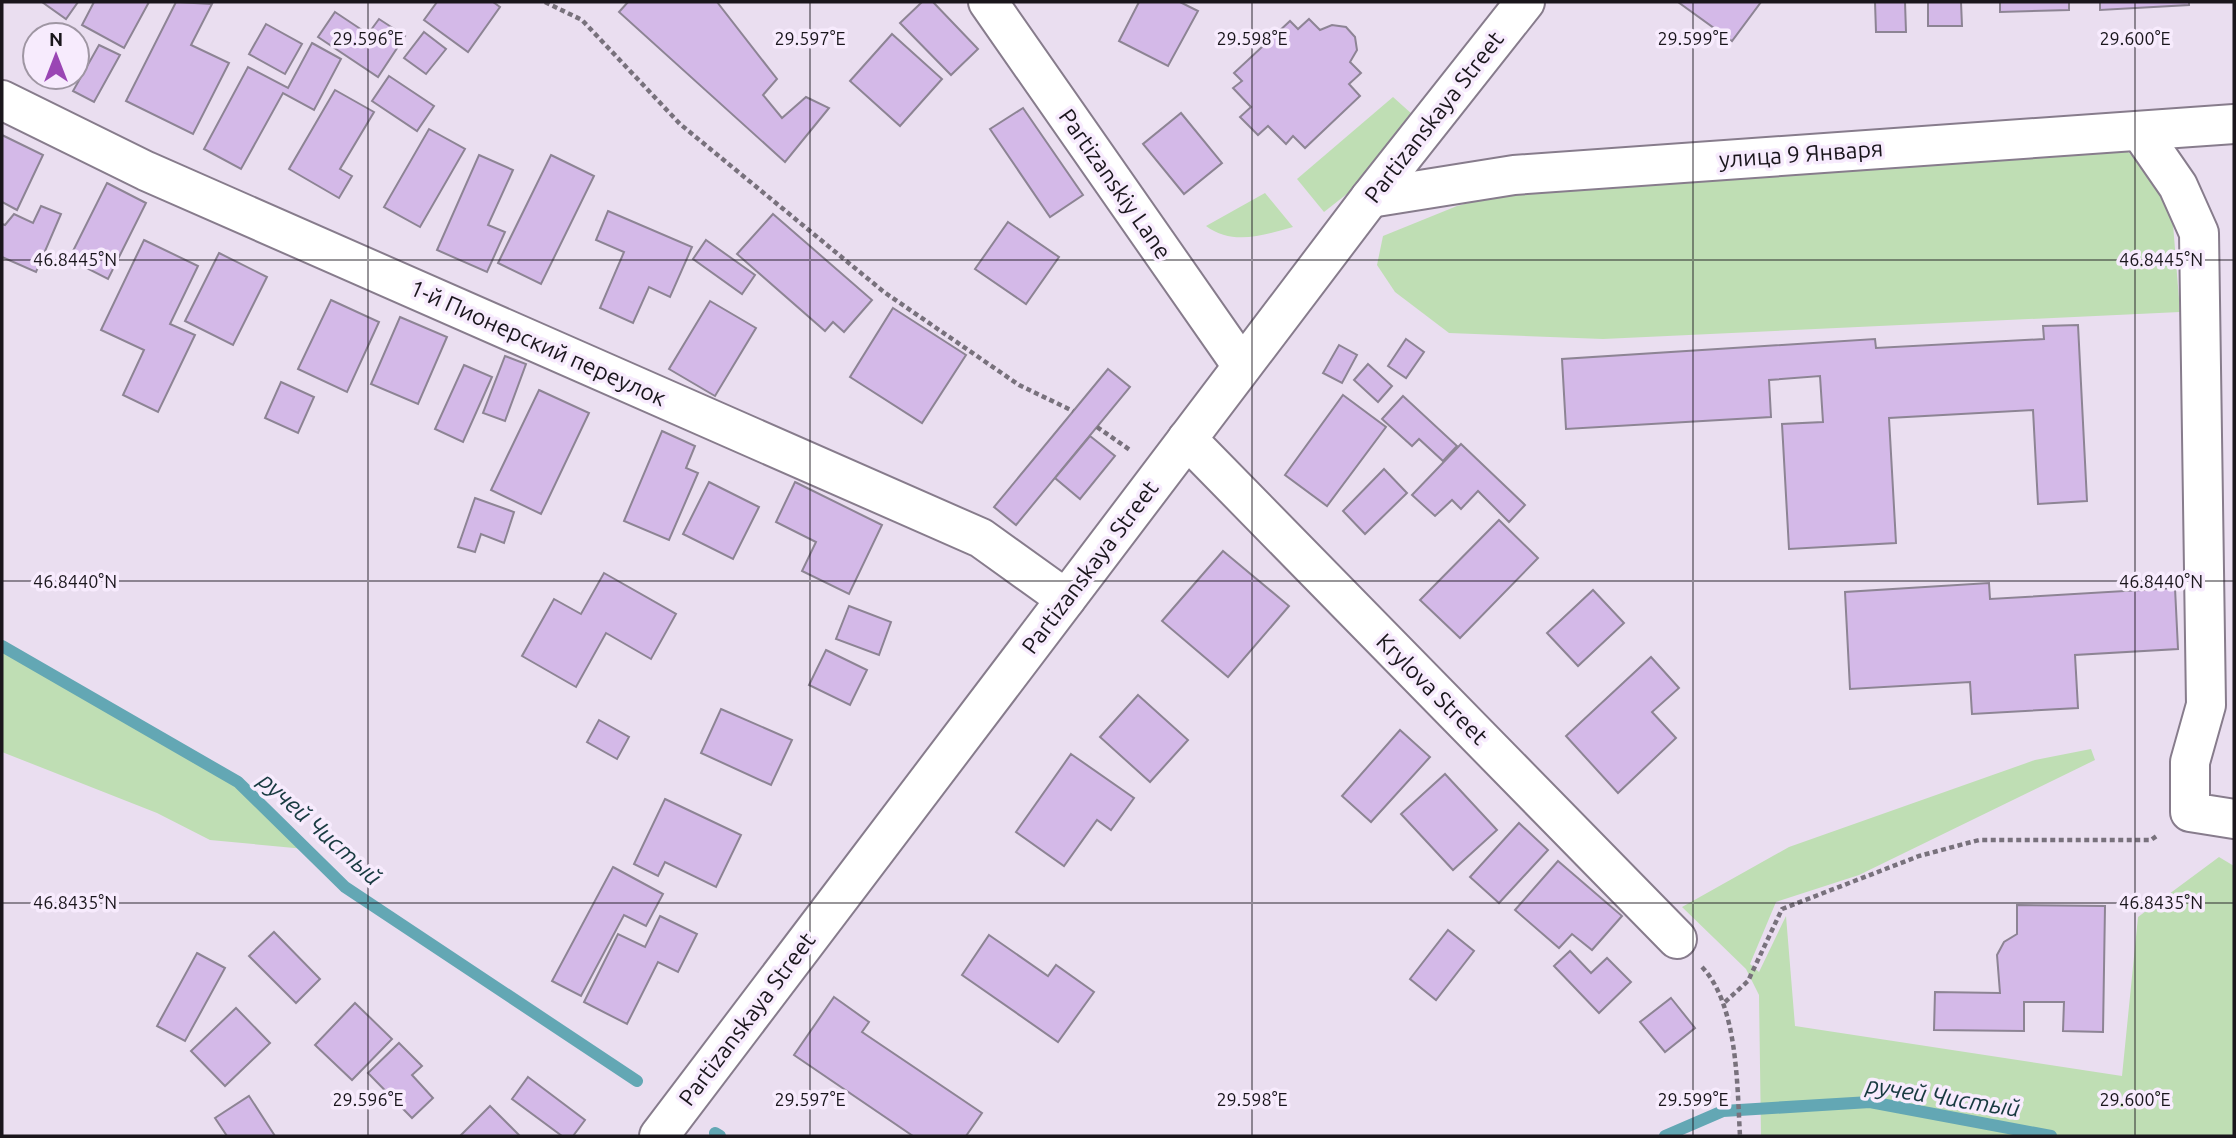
<svg xmlns="http://www.w3.org/2000/svg" width="2236" height="1138" font-family="Ubuntu,sans-serif">
<style>
.green{fill:#bfdeb4}
.lines{fill:none;stroke-linecap:round;stroke-linejoin:round}
.stream{stroke:#63a7b4;stroke-width:12}
.building{fill:#d4b9e8;stroke:#8d8494;stroke-width:2}
.minor-casing{stroke:#877c8c;stroke-width:42}
.path{stroke:#78717c;stroke-width:4.5;stroke-dasharray:5 3.5;stroke-linecap:butt}
.minor{stroke:#fff;stroke-width:38}
.ticks{fill:none;stroke:#1a161c;stroke-width:2;stroke-opacity:0.45}
.labels{text-anchor:middle;stroke-width:7;stroke-linejoin:round;paint-order:stroke}
.street-label{font-size:23px;fill:#1a161c;stroke:#f7ebfd}
.water-label{font-size:24px;font-style:italic;fill:#183a40;stroke:#f7ebfd}
.ticks-label{font-size:18px;text-anchor:middle;fill:#1a161c;stroke:#f7ebfd;stroke-width:7;stroke-linejoin:round;paint-order:stroke}
</style>
<rect width="100%" height="100%" fill="#eadef0"/>
<g class="green">
<path d="M1393,97l20,18 -56,71 -33,26 -27,-33z"/>
<path d="M2123,148l47,38 10,126 -577,27 -154,-6 -54,-41 -18,-27 6,-29 74,-30 74,-19z"/>
<path d="M1265,193l28,34c-30,8 -60,19 -87,-1z"/>
<path d="M2,646l236,136 67,67 -95,-9 -53,-27 -155,-61z"/>
<path d="M2091,749l4,11 -236,115 -83,27 -26,62 9,8 27,-56 9,110 327,50 16,-159 81,-60 15,9v270h-473l-2,-141 -13,-26 -64,-62 107,-60 246,-87z"/>
</g>
<g class="lines">
<g class="stream">
<path d="M2,646l236,136 107,105 292,194"/>
<path d="M715,1133l5,3"/>
<path d="M1665,1136l58,-25 147,-9 181,34"/>
</g>
</g>
<g class="building">
<path d="M42,2h36l-12,17z"/>
<path d="M94,2h55l-25,46 -42,-23z"/>
<path d="M176,2l36,2 -21,41 38,18 -36,71 -67,-33z"/>
<path d="M437,2h56l7,5 -32,45 -44,-32z"/>
<path d="M628,2h89l60,77 -14,16 19,23 24,-21 23,11 -44,54 -166,-150z"/>
<path d="M922,2h11l45,47 -27,26 -51,-52z"/>
<path d="M1139,2h41l18,9 -30,55 -49,-25z"/>
<path d="M1678,2h83l-29,39z"/>
<path d="M1875,2h30l1,30h-30z"/>
<path d="M1928,2h33l1,24h-34z"/>
<path d="M2000,2h69v8l-69,2z"/>
<path d="M2100,2h89v3l-89,5z"/>
<path d="M335,12l33,22 11,-15 26,17 -27,41 -60,-40z"/>
<path d="M1309,19l11,11 12,-5 14,2 9,10 2,13 -7,12 11,11 -12,11 11,12 -55,52 -12,-12 -7,8 -18,-18 -10,9 -18,-18 11,-10 -18,-19 9,-7 -8,-8 56,-52 8,8z"/>
<path d="M266,24l36,20 -17,30 -36,-20z"/>
<path d="M424,32l22,17 -20,25 -22,-16z"/>
<path d="M892,34l50,45 -42,47 -50,-45z"/>
<path d="M312,43l29,16 -27,51 -31,-17 -42,76 -37,-20 44,-82 40,21z"/>
<path d="M99,45l21,10 -26,47 -21,-11z"/>
<path d="M389,76l45,30 -17,25 -45,-30z"/>
<path d="M335,90l39,22 -34,57 12,7 -13,22 -50,-29z"/>
<path d="M1023,108l60,87 -33,22 -60,-88z"/>
<path d="M1181,113l41,50 -38,31 -41,-50z"/>
<path d="M429,129l36,20 -45,78 -36,-20z"/>
<path d="M2,135l41,20 -26,55 -15,-8z"/>
<path d="M479,155l34,15 -25,55 17,7 -18,40 -50,-22z"/>
<path d="M551,155l43,21 -53,108 -43,-21z"/>
<path d="M107,183l39,20 -38,76 -39,-20z"/>
<path d="M41,206l20,8 -25,58 -34,-15v-33l3,1 9,-11 19,9z"/>
<path d="M608,211l84,36 -22,50 -21,-10 -16,36 -33,-15 24,-56 -28,-12z"/>
<path d="M773,214l99,86 -28,32 -11,-10 -8,9 -88,-77z"/>
<path d="M1008,222l51,35 -33,47 -51,-35z"/>
<path d="M144,240l54,26 -28,58 25,11 -37,77 -35,-17 21,-45 -43,-20z"/>
<path d="M706,240l49,35 -13,19 -49,-35z"/>
<path d="M219,253l48,24 -34,68 -48,-24z"/>
<path d="M331,300l48,22 -32,70 -49,-23z"/>
<path d="M710,301l46,27 -41,68 -46,-27z"/>
<path d="M893,308l73,47 -44,68 -72,-46z"/>
<path d="M400,317l47,20 -29,67 -47,-20z"/>
<path d="M2078,325l9,176 -49,3 -5,-94 -144,8 7,125 -107,6 -7,-125 41,-2 -3,-46 -51,4 2,37 -205,12 -4,-70 313,-20 1,9 168,-9 -1,-13z"/>
<path d="M1406,339l18,13 -18,26 -18,-12z"/>
<path d="M1339,345l18,10 -15,28 -19,-10z"/>
<path d="M505,356l21,8 -21,57 -22,-8z"/>
<path d="M1368,364l24,22 -14,16 -24,-22z"/>
<path d="M464,365l28,12 -29,65 -28,-13z"/>
<path d="M1108,369l22,18 -114,138 -22,-18z"/>
<path d="M281,382l33,15 -16,36 -33,-15z"/>
<path d="M539,390l50,23 -48,101 -50,-24z"/>
<path d="M1343,395l43,32 -59,79 -42,-31z"/>
<path d="M1403,396l54,50 -14,15 -24,-22 -7,7 -30,-27z"/>
<path d="M662,431l33,15 -9,22 12,5 -29,67 -45,-19z"/>
<path d="M1090,436l25,20 -35,43 -25,-21z"/>
<path d="M1461,444l64,61 -16,17 -31,-31 -17,18 -9,-9 -17,16 -23,-21z"/>
<path d="M1384,469l23,24 -42,41 -22,-23z"/>
<path d="M709,482l50,25 -26,52 -50,-25z"/>
<path d="M795,482l87,43 -33,69 -47,-23 14,-29 -40,-20z"/>
<path d="M475,498l39,14 -10,31 -23,-9 -6,18 -17,-5z"/>
<path d="M1499,520l39,38 -78,80 -40,-38z"/>
<path d="M1223,551l66,55 -61,71 -66,-56z"/>
<path d="M604,573l72,41 -25,45 -45,-26 -30,54 -54,-31 32,-57 27,15z"/>
<path d="M1989,583l1,16 185,-11 3,61 -103,6 3,53 -106,6 -2,-32 -120,7 -5,-97z"/>
<path d="M1593,590l31,33 -46,43 -31,-33z"/>
<path d="M849,606l42,16 -12,33 -43,-16z"/>
<path d="M826,650l41,20 -17,35 -41,-20z"/>
<path d="M1651,657l28,31 -27,24 24,26 -58,55 -52,-57z"/>
<path d="M1138,695l50,45 -38,42 -50,-45z"/>
<path d="M721,709l71,31 -21,45 -70,-32z"/>
<path d="M599,720l30,17 -12,22 -30,-17z"/>
<path d="M1400,730l30,27 -59,65 -29,-26z"/>
<path d="M1071,754l63,44 -23,32 -14,-10 -33,46 -48,-34z"/>
<path d="M1445,774l52,56 -44,40 -52,-56z"/>
<path d="M665,799l76,36 -25,52 -51,-25 -7,14 -24,-12z"/>
<path d="M1519,823l29,27 -49,53 -29,-26z"/>
<path d="M1558,861l64,55 -30,34 -20,-16 -13,14 -44,-38z"/>
<path d="M613,867l50,27 -17,32 -22,-11 -43,81 -29,-15z"/>
<path d="M2017,905l88,1 -2,126 -40,-1 1,-29h-40v29l-90,-1 1,-38 65,1 -3,-38 7,-13 13,-8z"/>
<path d="M660,916l37,18 -19,38 -20,-10 -31,62 -43,-22 34,-68 27,13z"/>
<path d="M1448,930l26,21 -38,49 -26,-21z"/>
<path d="M274,932l46,47 -24,24 -47,-47z"/>
<path d="M989,935l59,41 8,-11 38,27 -36,50 -96,-67z"/>
<path d="M1570,951l21,22 16,-15 24,24 -32,31 -45,-47z"/>
<path d="M197,953l28,15 -40,73 -28,-15z"/>
<path d="M834,997l35,25 -7,10 120,81 -16,23h-53l-119,-81z"/>
<path d="M1671,998l24,30 -30,24 -25,-30z"/>
<path d="M355,1003l37,36 -40,41 -37,-35z"/>
<path d="M236,1008l34,35 -45,43 -34,-35z"/>
<path d="M399,1043l23,23 -10,9 21,23 -21,20 -44,-45z"/>
<path d="M528,1077l57,43 -12,16h-11l-50,-37z"/>
<path d="M249,1096l26,40h-48l-12,-18z"/>
<path d="M490,1106l30,30h-60z"/>
</g>
<g class="lines">
<defs>
<g id="minor">
<path d="M988,2l254,364"/>
<path d="M2,100l144,71 835,367 85,61"/>
<path d="M2140,131l38,55 21,47 7,472 -16,57v50l44,7"/>
<path d="M1370,198l144,-23 720,-51"/>
<path d="M1187,439l490,500"/>
<path d="M659,1136l711,-938 155,-196"/>
</g>
</defs>
<use href="#minor" class="minor-casing"/>
<g class="path">
<path d="M545,2l37,18 98,104 204,168 135,93 54,26"/>
<path d="M1097,427l33,23"/>
<path d="M1702,967c36,38 35,118 38,169"/>
<path d="M1725,1002l23,-21 34,-72 137,-53 60,-16h172l7,-5"/>
</g>
<use href="#minor" class="minor"/>
</g>
<path class="ticks" d="M368,2v1134M810,2v1134M1252,2v1134M1693,2v1134M2135,2v1134M2,260h2232M2,581h2232M2,903h2232"/>
<g class="labels">
<g class="street-label">
<text transform="translate(1434 117) rotate(-52)" y="8">Partizanskaya Street</text>
<text transform="translate(1801 154) rotate(-4)" y="8">улица 9 Января</text>
<text transform="translate(1115 184) rotate(55)" y="8">Partizanskiy Lane</text>
<text transform="translate(538 343) rotate(24)" y="8">1-й Пионерский переулок</text>
<text transform="translate(1090 567) rotate(-53)" y="8">Partizanskaya Street</text>
<text transform="translate(1432 689) rotate(45)" y="8">Krylova Street</text>
<text transform="translate(747 1019) rotate(-53)" y="8">Partizanskaya Street</text>
</g>
<g class="water-label">
<text transform="translate(320 829) rotate(42)" y="8">ручей Чистый</text>
<text transform="translate(1943 1097) rotate(9)" y="8">ручей Чистый</text>
</g>
</g>
<g class="ticks-label">
<text x="368" y="45">29.596°E</text>
<text x="810" y="45">29.597°E</text>
<text x="1252" y="45">29.598°E</text>
<text x="1693" y="45">29.599°E</text>
<text x="2135" y="45">29.600°E</text>
<text x="75" y="266">46.8445°N</text>
<text x="2161" y="266">46.8445°N</text>
<text x="75" y="588">46.8440°N</text>
<text x="2161" y="588">46.8440°N</text>
<text x="75" y="909">46.8435°N</text>
<text x="2161" y="909">46.8435°N</text>
<text x="368" y="1106">29.596°E</text>
<text x="810" y="1106">29.597°E</text>
<text x="1252" y="1106">29.598°E</text>
<text x="1693" y="1106">29.599°E</text>
<text x="2135" y="1106">29.600°E</text>
</g>
<rect width="2236" height="1138" fill="none" stroke="#1a161c" stroke-width="7"/>
<g transform="translate(56 56)"><circle r="33" fill="#f7ebfd" stroke="#9f96a3" stroke-width="2"/>
<path d="M0-5L12 26L0 18L-12 26Z" fill="#9a46b4"/>
<text y="-10" font-size="19" font-weight="bold" text-anchor="middle" fill="#1a161c">N</text>
</g>
</svg>
